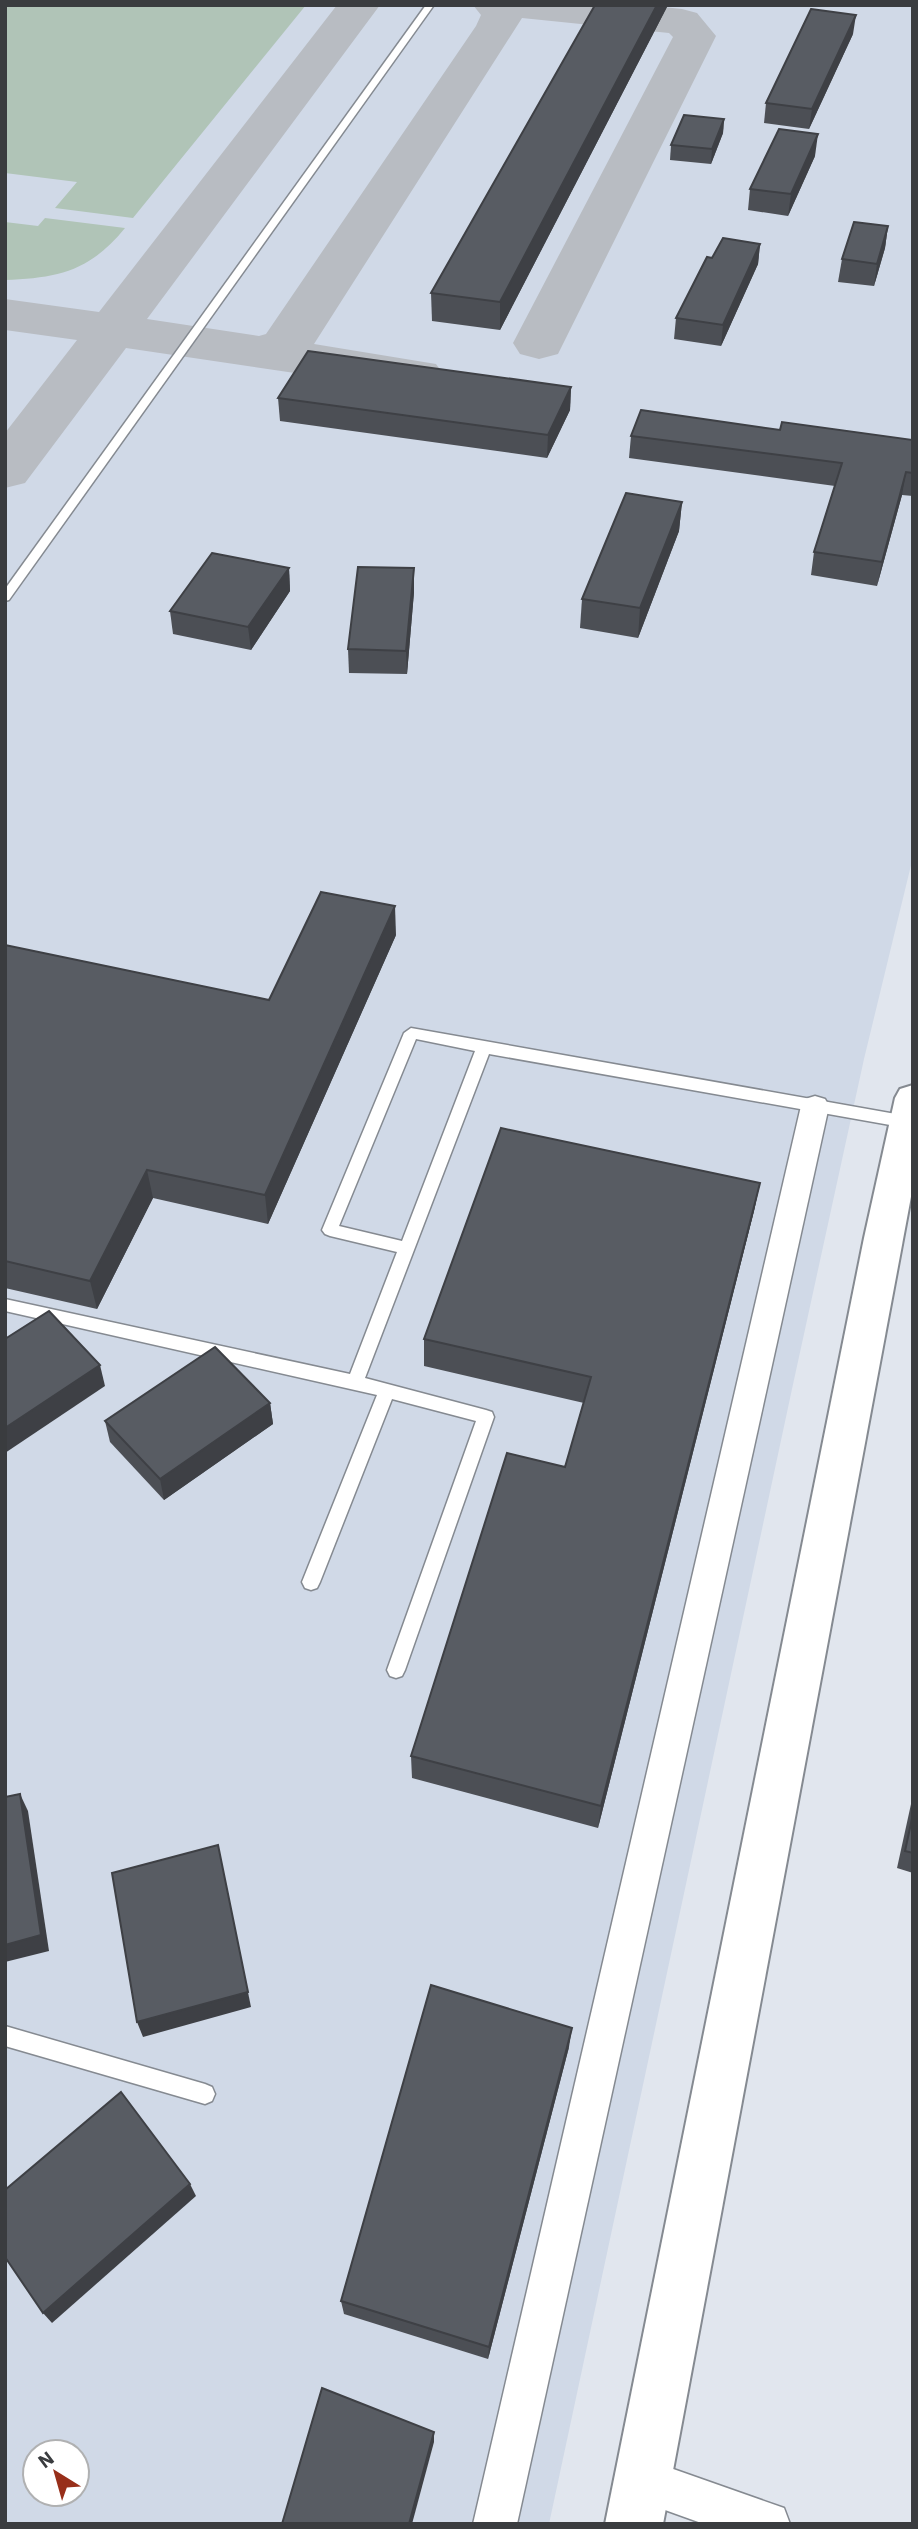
<svg xmlns="http://www.w3.org/2000/svg" width="918" height="2529" font-family="'IBM Plex Sans',sans-serif">
<style>
.built{fill:#d0d9e7;fill-rule:evenodd}
.green{fill:#b0c4b7}
.lines{fill:none;stroke-linecap:round;stroke-linejoin:round}
.taxiway{fill:#b8bcc2;fill-rule:evenodd}
.service-casing{stroke:#858a91;stroke-width:3}
.minor-casing{stroke:#858a91;stroke-width:3}
.tertiary-casing{stroke:#858a91;stroke-width:4}
.service{fill:#fff;fill-rule:evenodd}
.minor{fill:#fff;fill-rule:evenodd}
.tertiary{fill:#fff;fill-rule:evenodd}
.wall{fill:#4c4f55}
.shaded-wall{fill:#3e4045}
.building{fill:#585c63;stroke:#3e4045;stroke-width:2}
</style>
<rect width="100%" height="100%" fill="#e1e6ee"/>
<path class="built" d="M5,5h908v852l-49,202 -72,330 -243,1135h-544zM35,2452h42v42h-42z"/>
<g class="green">
<path d="M5,5h301l-173,213 -78,-10 22,-26 -72,-9z"/>
<path d="M45,218l80,10c-35,43 -66,50 -120,52v-58l33,4z"/>
</g>
<g class="lines">
<path class="taxiway" d="M337,5h43l-233,314 112,17 7,-2 210,-308 5,-11 -8,-10h170l39,4 15,4 19,23 -158,318 -19,5 -19,-5 -7,-11 160,-306 -4,-4 -147,-15 -208,326 122,20 8,11 -8,11 -19,5 -291,-43 -101,135 -20,5v-55l72,-93 -72,-10v-31l94,13z"/>
<defs>
<g id="service">
<path d="M426,5h8l-425,595 -4,1v-12z"/>
<path d="M411,1028l496,88 5,2 1,7 -6,3 -418,-74 -124,324 121,32 6,2 2,5 -89,253 -3,6 -6,2 -6,-2 -3,-6 89,-249 -84,-22 -72,183 -3,6 -6,2 -6,-2 -3,-6 75,-187 -372,-84v-12l345,75 47,-122 -67,-16 -5,-2 -3,-4 82,-197zM416,1039l59,12 -73,190 -63,-15z"/>
<path d="M5,2026l200,58 7,3 3,7 -3,7 -7,3 -200,-58z"/>
</g>
<g id="minor">
<path d="M815,1096l10,3 4,7 -312,1418h-44l328,-1418 4,-7z"/>
<path d="M642,2458l142,50 6,16h-86l-78,-28 -6,-16 6,-16z"/>
</g>
<path id="tertiary" d="M913,1085v101l-250,1338h-58l259,-1286 31,-140 5,-9z"/>
</defs>
<use href="#service" class="service-casing"/>
<use href="#minor" class="minor-casing"/>
<use href="#tertiary" class="tertiary-casing"/>
<use href="#service" class="service"/>
<use href="#minor" class="minor"/>
<use href="#tertiary" class="tertiary"/>
</g>
<g class="wall">
<path d="M595,5h73l-168,325 -68,-9 -1,-28z"/>
<path d="M853,34l-44,95 -45,-6 2,-20z"/>
<path d="M724,119l-1,14 -12,31 -41,-4 1,-15z"/>
<path d="M815,156l-27,60 -40,-6 2,-21z"/>
<path d="M888,226l-3,22 -11,38 -36,-4 4,-23z"/>
<path d="M760,244l-2,20 -37,82 -47,-7 2,-21 36,-60z"/>
<path d="M571,387l-1,23 -23,48 -267,-37 -2,-23z"/>
<path d="M780,430l133,10v56l-11,-1 -25,91 -66,-11 3,-23 21,-66 -206,-28 2,-22z"/>
<path d="M682,502l-3,29 -41,107 -58,-10 2,-29z"/>
<path d="M289,568l1,23 -39,59 -78,-16 -3,-23z"/>
<path d="M414,568v24l-7,82 -58,-1 -1,-24z"/>
<path d="M396,935l-128,289 -115,-26 -56,111 -92,-21v-343l264,55z"/>
<path d="M760,1183l-6,28 -156,617 -186,-50 -1,-22 154,-289 19,-64 -160,-37v-27z"/>
<path d="M270,1403l3,21 -109,76 -54,-58 -5,-21z"/>
<path d="M913,1795v78l-16,-5z"/>
<path d="M569,2047l-81,312 -144,-45 -3,-13z"/>
</g>
<g class="shaded-wall">
<path d="M657,5h11l-168,325v-28z"/>
<path d="M856,15l-3,19 -44,95 3,-20z"/>
<path d="M724,119l-1,14 -12,31 1,-15z"/>
<path d="M818,134l-3,22 -27,60 3,-22z"/>
<path d="M888,226l-3,22 -11,38 3,-22z"/>
<path d="M760,244l-2,20 -37,82 2,-21z"/>
<path d="M571,387l-1,23 -23,48 1,-23z"/>
<path d="M906,472l-4,23 -25,91 5,-24z"/>
<path d="M682,502l-3,29 -41,107 2,-30z"/>
<path d="M289,568l1,23 -39,59 -3,-23z"/>
<path d="M414,568v24l-7,82 -1,-23z"/>
<path d="M395,906l1,29 -128,289 -3,-29z"/>
<path d="M147,1170l6,28 -56,111 -7,-28z"/>
<path d="M760,1183l-6,28 -156,617 3,-22z"/>
<path d="M100,1365l5,21 -100,67v-25z"/>
<path d="M270,1403l3,21 -109,76 -4,-21z"/>
<path d="M20,1794l8,17 21,140 -44,11v-17z"/>
<path d="M218,1845l33,162 -108,30 -6,-15z"/>
<path d="M572,2028l-3,19 -81,312 1,-12z"/>
<path d="M190,2184l6,12 -144,127 -9,-10z"/>
<path d="M434,2432v10l-22,82h-3z"/>
</g>
<g class="building">
<path d="M595,5h62l-157,297 -69,-9z"/>
<path d="M811,9l45,6 -44,94 -46,-6z"/>
<path d="M684,115l40,4 -12,30 -41,-4z"/>
<path d="M779,129l39,5 -27,60 -41,-5z"/>
<path d="M854,222l34,4 -11,38 -35,-5z"/>
<path d="M723,238l37,6 -37,81 -47,-7 31,-61 5,1z"/>
<path d="M308,351l263,36 -23,48 -270,-37z"/>
<path d="M641,410l139,20 2,-8 131,18v33l-7,-1 -24,90 -68,-10 28,-89 -211,-27z"/>
<path d="M626,493l56,9 -42,106 -58,-9z"/>
<path d="M212,553l77,15 -41,59 -78,-16z"/>
<path d="M358,567l56,1 -8,83 -58,-2z"/>
<path d="M321,892l74,14 -130,289 -118,-25 -57,111 -85,-20v-316l264,55z"/>
<path d="M501,1128l259,55 -159,623 -190,-50 96,-303 58,14 26,-90 -167,-38z"/>
<path d="M49,1311l51,54 -95,63v-89z"/>
<path d="M215,1347l55,56 -110,76 -55,-58z"/>
<path d="M20,1794l21,141 -36,10v-148z"/>
<path d="M913,1814v39l-8,-2z"/>
<path d="M218,1845l30,147 -111,30 -25,-149z"/>
<path d="M431,1985l141,43 -83,319 -148,-46z"/>
<path d="M121,2092l69,92 -147,129 -38,-56v-67z"/>
<path d="M322,2388l112,44 -25,92h-127z"/>
</g>
<rect width="918" height="2529" fill="none" stroke="#3a3c3f" stroke-width="14"/>
<g transform="translate(56 2473) rotate(323)"><circle r="33" fill="#ffffff" stroke="#b0b1b2" stroke-width="2"/>
<path d="M0-5L12 26L0 18L-12 26Z" fill="#982f1a"/>
<text y="-10" font-size="19" font-weight="bold" text-anchor="middle" fill="#3a3c3f">N</text>
</g>
</svg>
